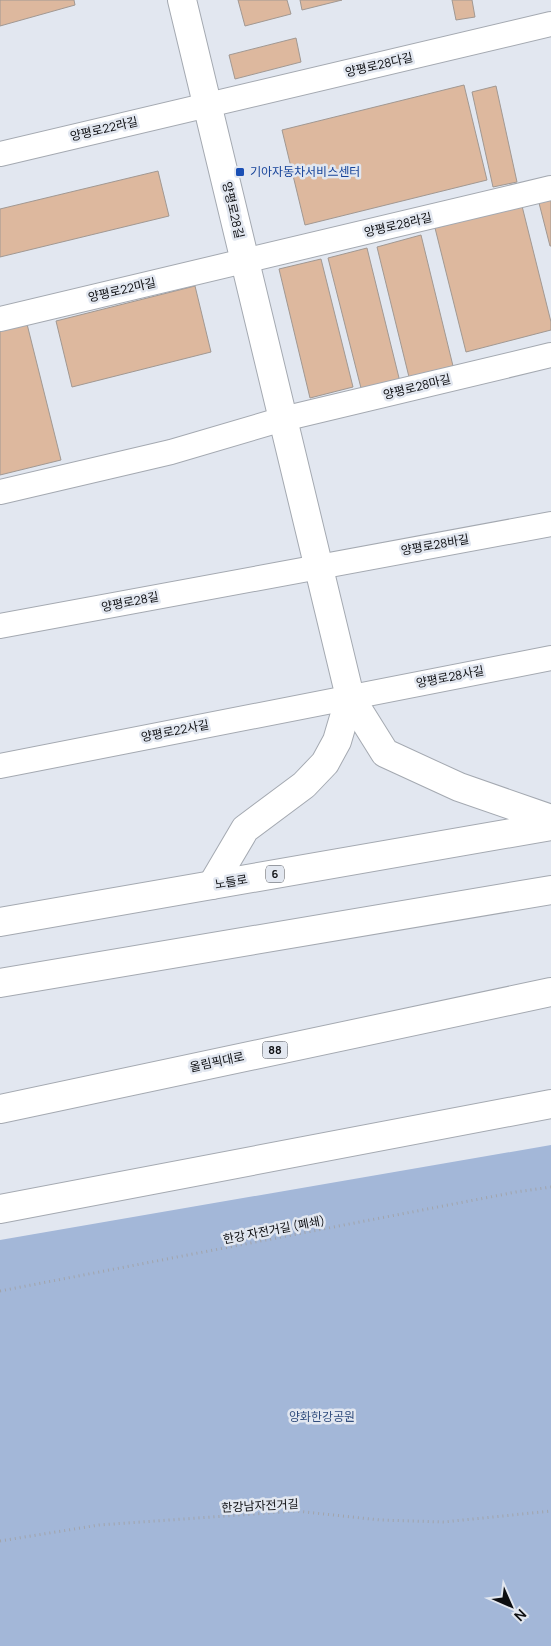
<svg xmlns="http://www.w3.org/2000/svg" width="551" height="1646" font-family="Manrope,'Noto Sans KR',sans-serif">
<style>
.green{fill:#a3b7d8}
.building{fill:#ddb89e;stroke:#a19892}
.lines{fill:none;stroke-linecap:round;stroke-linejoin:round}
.street-casing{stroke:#a4a9b1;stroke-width:26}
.secondary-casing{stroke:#a4a9b1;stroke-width:30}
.primary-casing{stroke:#a4a9b1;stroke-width:30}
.highway-casing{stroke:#a4a9b1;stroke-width:30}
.path{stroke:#a1a4ab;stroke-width:3;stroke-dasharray:1 4;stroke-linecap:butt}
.street{stroke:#fff;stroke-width:24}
.secondary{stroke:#fff;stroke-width:28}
.primary{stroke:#fff;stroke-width:28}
.highway{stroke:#fff;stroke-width:28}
.transit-dot{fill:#1a4fb4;stroke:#e2e7f0;stroke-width:2}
.labels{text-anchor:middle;stroke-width:5;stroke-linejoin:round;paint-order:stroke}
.shield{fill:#e2e7f0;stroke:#4d4f54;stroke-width:1}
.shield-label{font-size:11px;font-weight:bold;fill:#0d0e11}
.street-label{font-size:12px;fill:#0d0e11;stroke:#e2e7f0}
.transit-label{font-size:12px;fill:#164399;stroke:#e2e7f0;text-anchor:start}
.park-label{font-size:12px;fill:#314d7d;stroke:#e2e7f0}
</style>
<rect width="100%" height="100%" fill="#e2e7f0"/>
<path class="green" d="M551,1145v501h-551v-406z"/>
<g class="building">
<path d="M0,0h74l1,5 -75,21z"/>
<path d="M238,0h49l4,14 -46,12z"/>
<path d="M300,0h42l-40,10z"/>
<path d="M452,0h20l3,17 -19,3z"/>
<path d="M296,38l5,24 -66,17 -6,-24z"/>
<path d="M464,85l23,95 -182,45 -23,-95z"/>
<path d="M496,86l21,96 -24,5 -21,-95z"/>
<path d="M158,171l11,45 -169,41v-48z"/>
<path d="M551,200v46h-1l-11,-43z"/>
<path d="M522,206l29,116v8l-85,22 -31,-124z"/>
<path d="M421,235l32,131 -44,11 -32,-130z"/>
<path d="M367,248l33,134 -38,10 -34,-134z"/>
<path d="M321,259l32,128 -43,11 -31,-129z"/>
<path d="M195,286l16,66 -139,35 -16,-66z"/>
<path d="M27,324l34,136 -61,15v-144z"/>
</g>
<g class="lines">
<defs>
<g id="street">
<path d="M0,154l551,-130"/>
<path d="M0,319l551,-131"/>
<path d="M0,492l171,-40 112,-33 268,-64"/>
<path d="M0,626l551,-102"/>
<path d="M0,766l551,-108"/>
</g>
<path id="secondary" d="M182,0l168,697"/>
<g id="primary">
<path d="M350,697l35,56 74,34 92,32"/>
<path d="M212,885l33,-56 59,-44 21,-22 12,-22 13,-44"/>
<path d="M0,922l551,-96"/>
<path d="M0,983l551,-93"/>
</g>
<g id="highway">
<path d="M0,1109l551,-117"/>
<path d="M0,1209l551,-105"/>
</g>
</defs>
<use href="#street" class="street-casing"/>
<use href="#secondary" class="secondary-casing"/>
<use href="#primary" class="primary-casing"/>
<use href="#highway" class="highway-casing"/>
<g class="path">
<path d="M0,1291l516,-99 35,-5"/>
<path d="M0,1541l99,-16 197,-14 84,9 64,2 107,-11"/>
</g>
<use href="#street" class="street"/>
<use href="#secondary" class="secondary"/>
<use href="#primary" class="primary"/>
<use href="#highway" class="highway"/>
</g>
<rect class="transit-dot" x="235" y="167" width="10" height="10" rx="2.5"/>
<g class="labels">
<g class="shield">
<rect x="266" y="865.5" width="18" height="17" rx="4"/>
<rect x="262.5" y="1041.5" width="25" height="17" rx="4"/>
</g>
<g class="shield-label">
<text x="275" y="878">6</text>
<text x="275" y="1054">88</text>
</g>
<g class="street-label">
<text transform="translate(379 65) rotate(-13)" y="4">양평로28다길</text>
<text transform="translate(104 129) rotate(-13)" y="4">양평로22라길</text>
<text transform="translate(233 210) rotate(77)" y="4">양평로28길</text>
<text transform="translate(398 225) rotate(-13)" y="4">양평로28라길</text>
<text transform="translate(122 290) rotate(-13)" y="4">양평로22마길</text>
<text transform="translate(417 387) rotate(-14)" y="4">양평로28마길</text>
<text transform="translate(435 545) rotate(-10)" y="4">양평로28바길</text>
<text transform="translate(130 602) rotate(-11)" y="4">양평로28길</text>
<text transform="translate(450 677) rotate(-11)" y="4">양평로28사길</text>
<text transform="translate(175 731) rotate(-11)" y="4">양평로22사길</text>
<text transform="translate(231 882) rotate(-10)" y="4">노들로</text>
<text transform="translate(217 1062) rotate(-12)" y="4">올림픽대로</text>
<text transform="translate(274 1230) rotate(-11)" y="4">한강 자전거길 (폐쇄)</text>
<text transform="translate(260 1506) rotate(-3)" y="4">한강남자전거길</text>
</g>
<g class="transit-label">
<text x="250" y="176">기아자동차서비스센터</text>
</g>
<g class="park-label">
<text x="322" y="1421">양화한강공원</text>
</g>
</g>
<g transform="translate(511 1606) rotate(135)" stroke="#e2e7f0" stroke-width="4" paint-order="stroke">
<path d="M0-4L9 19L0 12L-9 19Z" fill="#0d0e11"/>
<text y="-8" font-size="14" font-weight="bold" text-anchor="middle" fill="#0d0e11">N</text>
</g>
</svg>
